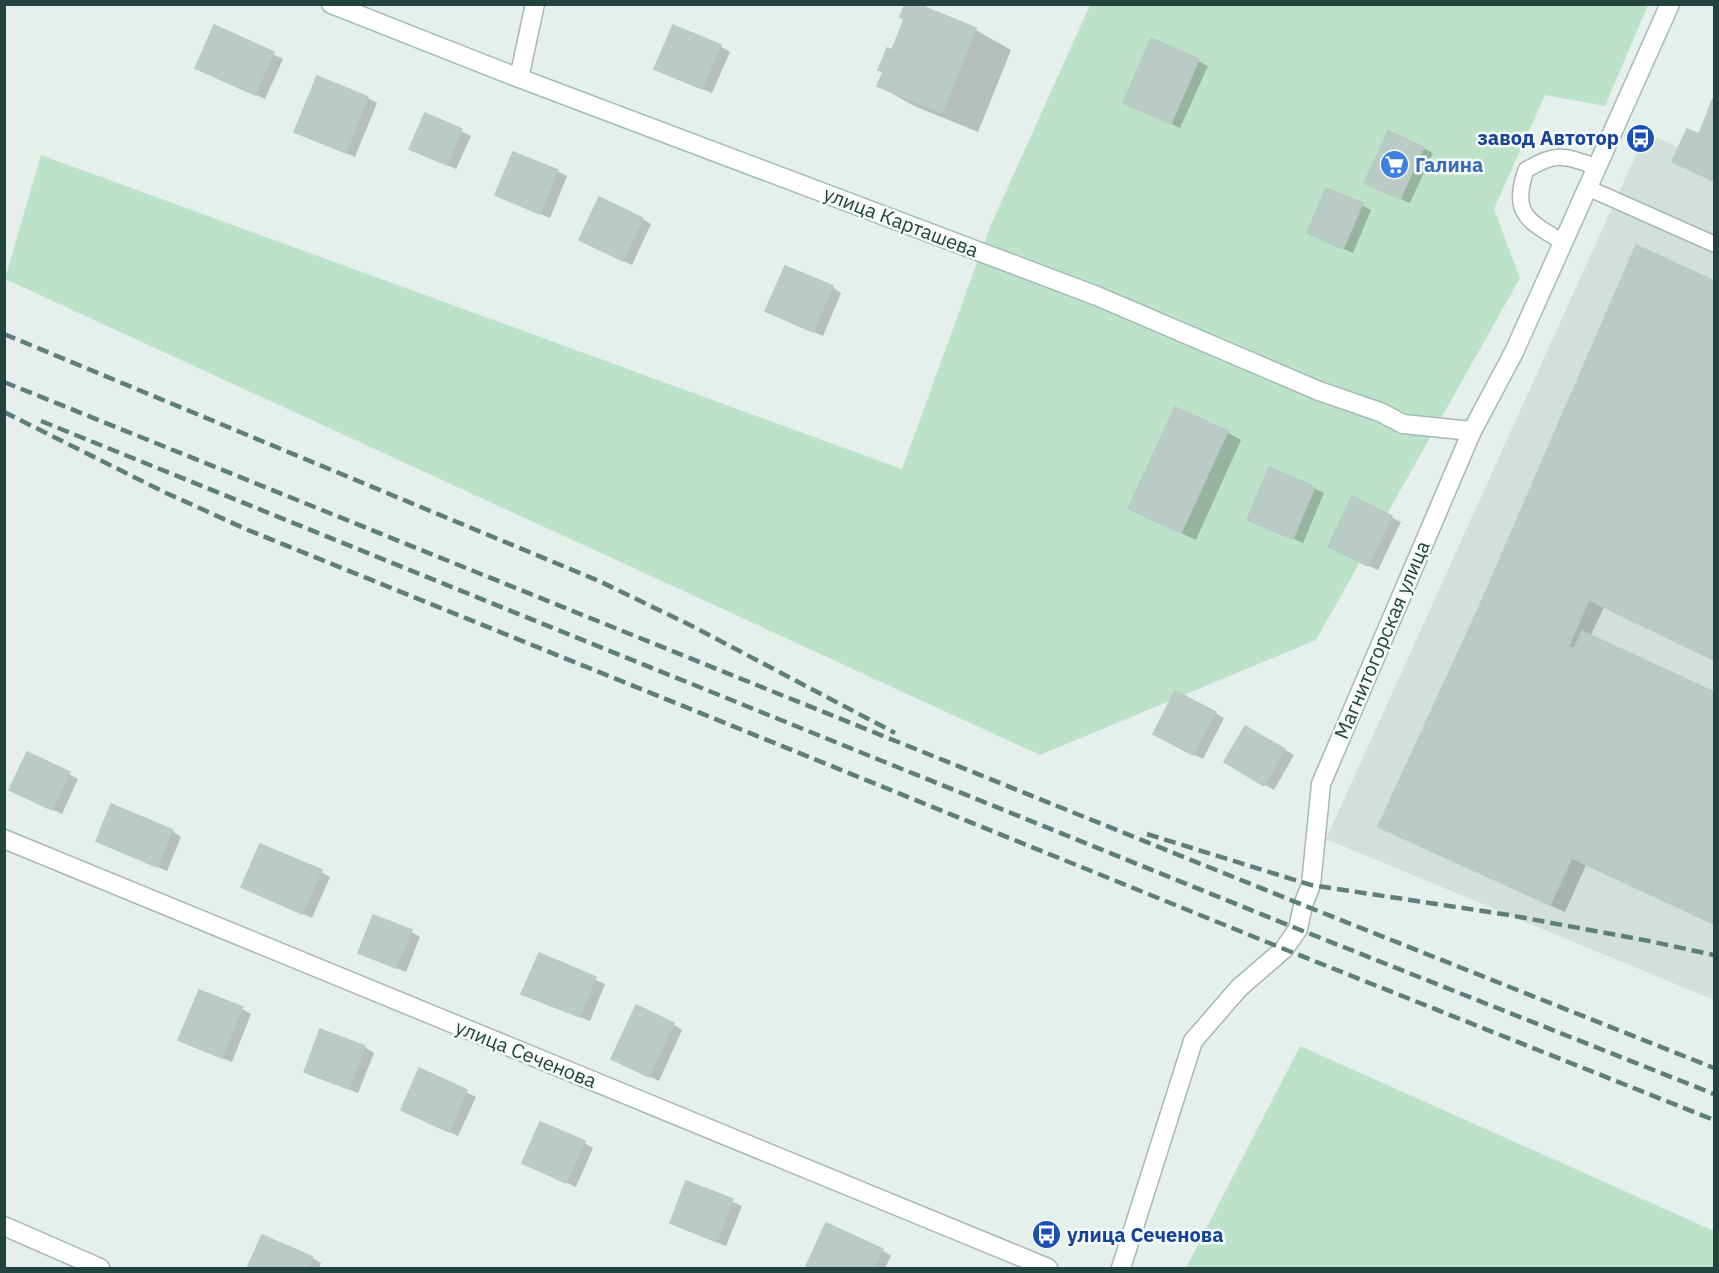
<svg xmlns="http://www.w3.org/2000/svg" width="1719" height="1273" font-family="'IBM Plex Sans',sans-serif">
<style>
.built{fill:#d3dfdb}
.green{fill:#bde2ca}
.shadow{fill:#0003}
.building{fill:#bacbc5;stroke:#b7cac4;stroke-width:1.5}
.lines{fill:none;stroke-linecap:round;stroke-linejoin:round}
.lane-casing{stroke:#a7b8b4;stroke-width:18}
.street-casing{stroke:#a7b8b4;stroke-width:21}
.secondary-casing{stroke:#a2bcb6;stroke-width:21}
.lane{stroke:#fff;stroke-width:15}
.street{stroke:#fff;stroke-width:18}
.secondary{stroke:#fff;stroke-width:18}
.rail{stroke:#5d7e79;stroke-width:4.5;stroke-dasharray:12 6;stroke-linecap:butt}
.labels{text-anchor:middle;stroke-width:5;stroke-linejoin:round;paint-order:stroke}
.transit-label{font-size:20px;font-weight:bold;fill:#164399;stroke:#f6fbf9;text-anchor:end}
.shop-label{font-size:20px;font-weight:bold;fill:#366cbe;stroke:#f6fbf9;text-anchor:start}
.street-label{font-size:20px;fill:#22433e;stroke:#f6fbf9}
</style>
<rect width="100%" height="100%" fill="#e5efec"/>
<path class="built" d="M1714,96v904l-388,-161 320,-706 32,14 9,-18 12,4z"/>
<g class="green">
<path d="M1090,5h558l-43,101 -60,-11 -51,114 26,69 -204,362 -276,115 -1035,-476 36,-124 861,314 88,-242z"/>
<path d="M1300,1046l414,185v37h-528z"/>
</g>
<g class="shadow">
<path d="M913,4l63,26 35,20 -33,82 -64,-26 -35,-20z"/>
<path d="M214,27l69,32 -18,40 -69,-31z"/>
<path d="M720,46l10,6 -18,41 -47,-20z"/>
<path d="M1198,61l10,5 -28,62 -55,-25z"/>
<path d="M367,98l10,5 -22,54 -59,-25z"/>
<path d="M1714,100v82l-40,-21 26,-25z"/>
<path d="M426,115l45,21 -15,33 -36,-16z"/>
<path d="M1423,148l10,5 -23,50 -35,-15z"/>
<path d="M557,171l10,5 -17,42 -53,-23z"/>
<path d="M1362,205l9,5 -18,43 -35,-15z"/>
<path d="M642,219l9,5 -19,41 -42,-20z"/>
<path d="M1637,247l77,36v377l-110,-53 -14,30 124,57v230l-128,-59 -21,47 -171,-78 87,-228z"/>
<path d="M832,287l9,6 -18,43 -56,-25z"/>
<path d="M1227,432l14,8 -45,100 -66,-31z"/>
<path d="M1314,488l10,5 -21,50 -54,-24z"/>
<path d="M1352,498l49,24 -23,48 -39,-18z"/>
<path d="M1215,713l9,5 -21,41 -39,-20z"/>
<path d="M1246,728l48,27 -20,35 -48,-28z"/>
<path d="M69,774l9,5 -16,35 -44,-21z"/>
<path d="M172,831l9,6 -14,34 -60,-26z"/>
<path d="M321,872l9,5 -18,41 -60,-27z"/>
<path d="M411,932l9,5 -14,35 -46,-19z"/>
<path d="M539,955l66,29 -15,37 -67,-28z"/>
<path d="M242,1009l9,5 -19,48 -42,-17z"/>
<path d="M673,1024l9,6 -23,51 -36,-17z"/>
<path d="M364,1047l10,6 -16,40 -52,-22z"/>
<path d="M420,1070l56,27 -18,39 -46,-22z"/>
<path d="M584,1143l9,5 -17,39 -52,-24z"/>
<path d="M687,1183l55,23 -16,40 -55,-23z"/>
<path d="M263,1237l49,21 9,5 -2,5h-70z"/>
<path d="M882,1250l9,6 -6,12h-72l-5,-3z"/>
</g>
<g class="building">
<path d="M905,4h12l59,24 -34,85 -65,-27 6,-14 -5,-2 9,-22 5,2 12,-31 -4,-2z"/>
<path d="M214,25l60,27 -19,43 -60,-27z"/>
<path d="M673,25l48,20 -19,44 -48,-20z"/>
<path d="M1151,38l48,21 -28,65 -48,-21z"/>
<path d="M317,76l51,21 -22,56 -52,-21z"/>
<path d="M1714,96v85l-42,-19 15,-33 12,5z"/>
<path d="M425,113l37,16 -15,36 -38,-16z"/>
<path d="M1388,131l36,16 -24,52 -36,-16z"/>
<path d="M513,152l45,18 -18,44 -45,-19z"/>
<path d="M1326,188l37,15 -20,46 -36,-16z"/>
<path d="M599,197l44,21 -20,43 -44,-21z"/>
<path d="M1636,245l78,36v379l-125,-60 -21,47 -88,-42z"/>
<path d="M785,266l48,20 -20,46 -48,-21z"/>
<path d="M1175,407l53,24 -47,102 -53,-24z"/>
<path d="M1269,467l46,20 -22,52 -46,-19z"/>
<path d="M1352,496l40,20 -24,50 -40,-19z"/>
<path d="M1480,605l94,44 8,-18 132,61v232l-142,-66 -22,47 -172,-78z"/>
<path d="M1175,691l41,21 -23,43 -40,-21z"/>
<path d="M1245,726l40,23 -21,37 -40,-24z"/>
<path d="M27,752l43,20 -18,38 -43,-20z"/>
<path d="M111,804l62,26 -16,37 -61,-26z"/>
<path d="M260,844l62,26 -20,44 -61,-27z"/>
<path d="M373,915l39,15 -16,38 -38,-15z"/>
<path d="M539,953l57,24 -16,40 -59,-23z"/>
<path d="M199,990l44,17 -21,51 -44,-18z"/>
<path d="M636,1005l38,18 -25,54 -38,-18z"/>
<path d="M320,1029l45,17 -16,43 -45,-17z"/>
<path d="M419,1068l48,22 -18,42 -48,-22z"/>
<path d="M540,1122l45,19 -19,42 -44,-20z"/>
<path d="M686,1181l47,18 -16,43 -47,-19z"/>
<path d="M826,1223l57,26 -9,19h-63l-5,-2z"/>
<path d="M262,1235l51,22 -5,11h-61z"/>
</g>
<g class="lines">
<defs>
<g id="lane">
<path d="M1588,188l126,56"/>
<path d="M1563,242c-35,-21 -52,-28 -37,-72 31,-19 39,-14 71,-3"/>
</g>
<g id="street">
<path d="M519,78l16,-74"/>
<path d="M4,839l1044,429"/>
<path d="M4,1226l96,42"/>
<path d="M1121,1268l72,-227 46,-53 45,-39 14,-20 5,-24 8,-20 10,-101 151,-353"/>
</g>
<path id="secondary" d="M331,4l188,74 578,218 222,95 61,21 23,12 69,7 42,-79 156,-348"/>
</defs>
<use href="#lane" class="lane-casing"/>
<use href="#street" class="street-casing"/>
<use href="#secondary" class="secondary-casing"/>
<use href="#lane" class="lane"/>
<use href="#street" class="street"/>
<use href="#secondary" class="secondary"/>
<g class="rail">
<path d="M4,334l595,247 93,45 203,107"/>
<path d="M4,382l1299,523 411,163"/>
<path d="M4,412l160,80 84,38 1036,419 430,171"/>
<path d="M41,421l1257,508 416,165"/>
<path d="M1147,834l164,51 198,30 140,26 65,14"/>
</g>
</g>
<defs>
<symbol id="bus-disc" viewBox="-11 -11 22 22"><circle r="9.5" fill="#1a4fb4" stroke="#f6fbf9"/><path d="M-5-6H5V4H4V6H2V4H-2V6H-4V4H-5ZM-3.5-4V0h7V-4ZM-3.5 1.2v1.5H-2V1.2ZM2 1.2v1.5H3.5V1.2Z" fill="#fff"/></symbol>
<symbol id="supermarket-disc" viewBox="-11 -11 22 22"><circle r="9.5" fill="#3f7fe0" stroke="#f6fbf9"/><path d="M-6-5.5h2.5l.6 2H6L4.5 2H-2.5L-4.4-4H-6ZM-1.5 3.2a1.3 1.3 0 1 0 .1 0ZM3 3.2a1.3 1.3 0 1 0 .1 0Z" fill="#fff"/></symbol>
</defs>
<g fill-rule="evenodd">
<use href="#bus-disc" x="1624" y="122" width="33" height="33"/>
<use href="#supermarket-disc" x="1378" y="148" width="33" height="33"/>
<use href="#bus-disc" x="1030" y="1218" width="33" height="33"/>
</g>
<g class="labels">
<g class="transit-label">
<text x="1619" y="145">завод Автотор</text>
<text x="1067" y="1242" text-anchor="start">улица Сеченова</text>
</g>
<g class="shop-label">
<text x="1415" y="172">Галина</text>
</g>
<g class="street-label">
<text transform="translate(901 222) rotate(21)" y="7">улица Карташева</text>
<text transform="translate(1382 640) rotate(-67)" y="7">Магнитогорская улица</text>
<text transform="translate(526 1054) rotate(22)" y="7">улица Сеченова</text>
</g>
</g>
<rect width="1719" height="1273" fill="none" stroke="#22433e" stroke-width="12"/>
</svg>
